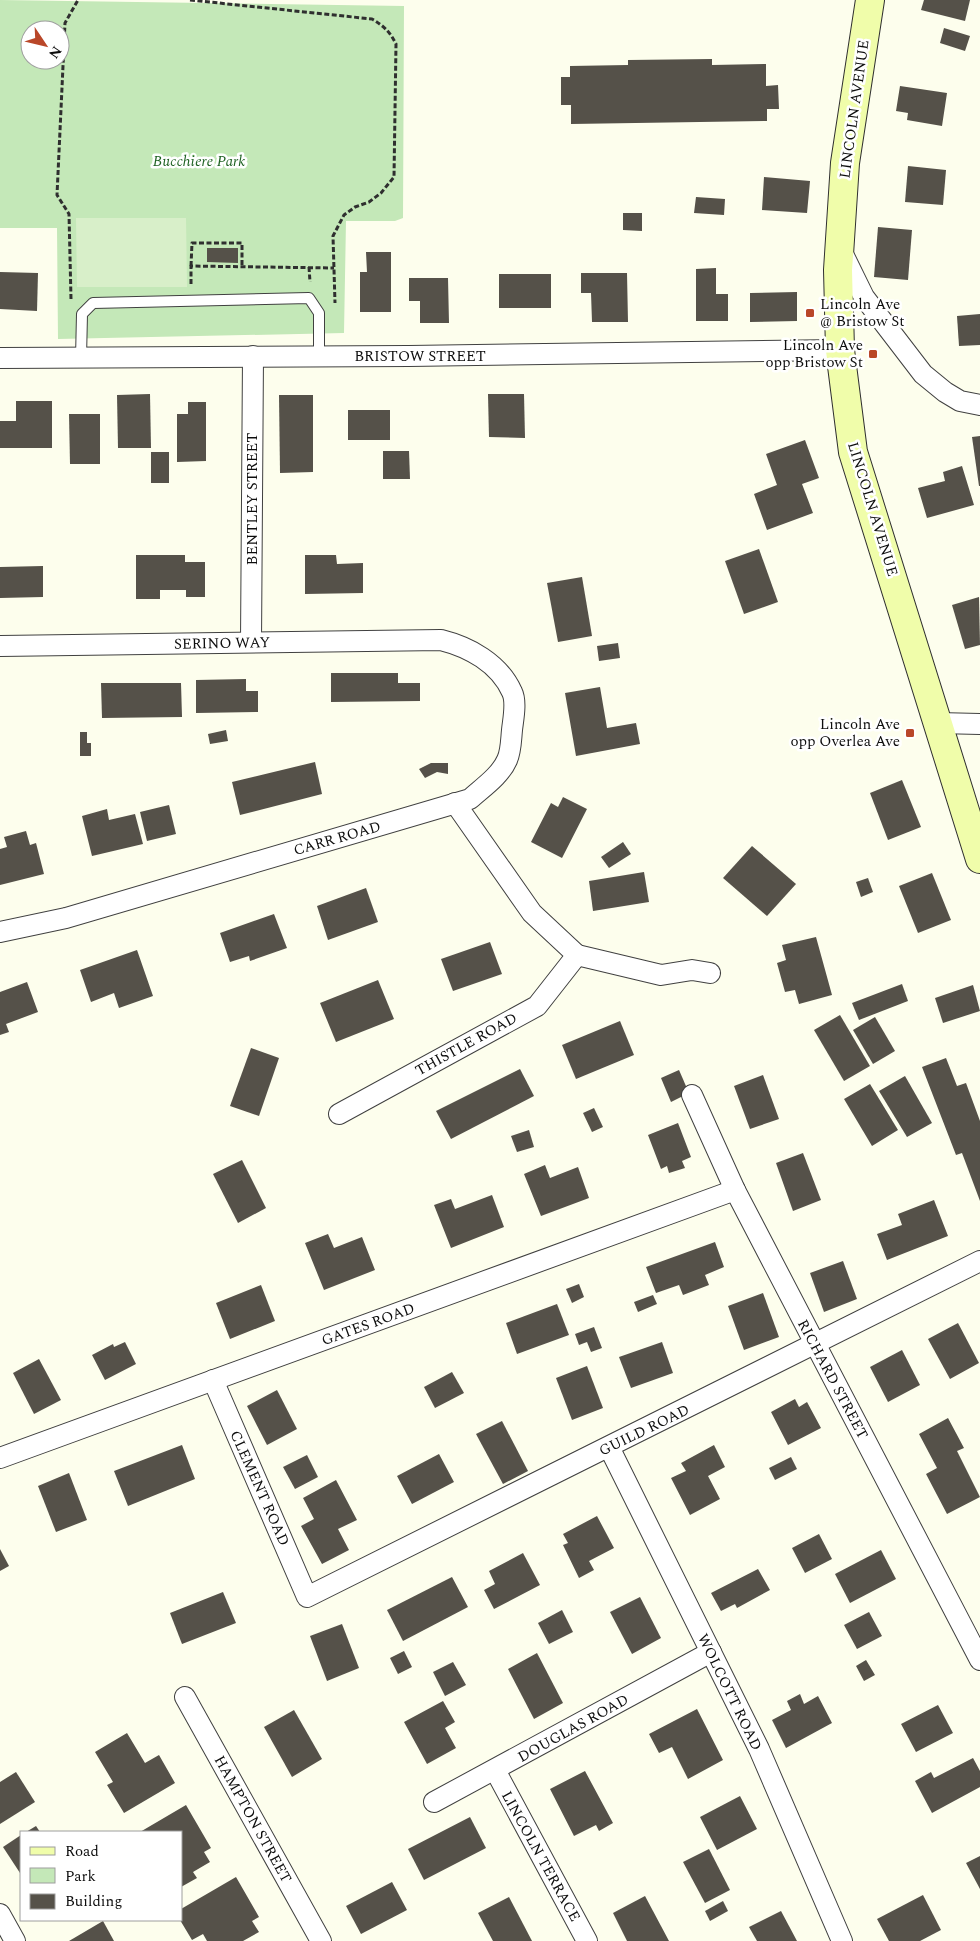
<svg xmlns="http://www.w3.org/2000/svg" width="980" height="1941" font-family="Spectral,serif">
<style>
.green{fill:#c4e8b8;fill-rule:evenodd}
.pitch{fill:#d8efc9}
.building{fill:#555149}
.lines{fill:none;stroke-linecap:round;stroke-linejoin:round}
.service-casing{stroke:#404040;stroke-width:12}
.minor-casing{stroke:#404040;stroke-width:22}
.secondary-casing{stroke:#2f2f2f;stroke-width:30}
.path{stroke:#2f2f2f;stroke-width:3;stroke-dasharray:5 2.5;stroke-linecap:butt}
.service{stroke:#fff;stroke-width:10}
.minor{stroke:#fff;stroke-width:20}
.secondary{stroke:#f0fdaa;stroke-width:28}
.poi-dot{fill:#b94729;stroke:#fff;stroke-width:2}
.labels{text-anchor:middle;stroke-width:5;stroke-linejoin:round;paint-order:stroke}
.street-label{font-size:15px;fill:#0d0d0d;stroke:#fff}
.park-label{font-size:15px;font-style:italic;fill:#1f6223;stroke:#fff}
.poi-label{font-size:15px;fill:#0d0d0d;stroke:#fff;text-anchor:end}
</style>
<rect width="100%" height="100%" fill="#fdfeed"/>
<path class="green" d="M0,0l404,6 -1,212 -8,3h-49l-2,112 -286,6 -1,-111h-57zM30,30h30v30h-30z"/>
<path class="pitch" d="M76,218h110l1,69h-110z"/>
<g class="building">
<path d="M924,0h46l-5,21 -44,-11z"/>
<path d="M944,28l26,8 -5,15 -25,-8z"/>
<path d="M712,59v6l54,-1v22l12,-1 1,24h-12v12l-196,3v-19h-10v-28h9v-11l58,-1v-5z"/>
<path d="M900,86l47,7 -5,33 -35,-6 1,-7 -12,-2z"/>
<path d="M908,166l38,4 -3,35 -38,-3z"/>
<path d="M764,177l46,4 -3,32 -45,-3z"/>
<path d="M696,197l29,2 -1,16 -30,-2z"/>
<path d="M623,213h19v18l-19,-1z"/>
<path d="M878,227l34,3 -4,50 -34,-3z"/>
<path d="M207,248h31v15l-31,-1z"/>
<path d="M366,252h25v60h-31v-40h7z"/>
<path d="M716,268v26h12v27h-32v-52z"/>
<path d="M0,272l38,1 -1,38 -37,-2z"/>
<path d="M581,273h46l1,49h-36l-1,-29h-10z"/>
<rect x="499" y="274" width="52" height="34"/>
<path d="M409,278h39l1,45h-29v-22h-11z"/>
<path d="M797,292v29l-47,1v-29z"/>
<path d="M980,314v31l-21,1 -2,-30z"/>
<path d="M150,394l1,54h-33l-1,-53z"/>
<path d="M488,394h36l1,44 -36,-1z"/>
<path d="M279,395h34v77l-33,1z"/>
<path d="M16,401h36v47h-52v-27h16z"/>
<path d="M188,402h18v59l-29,1v-48h11z"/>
<rect x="348" y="410" width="42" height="30"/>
<path d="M69,414h31v50h-30z"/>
<path d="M980,436v50h-1l-7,-49z"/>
<path d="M805,440l14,38 -17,6 11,29 -46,17 -13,-36 23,-9 -11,-31z"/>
<path d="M383,451h26l1,28h-27z"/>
<rect x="151" y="452" width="18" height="31"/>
<path d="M962,466l12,39 -47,13 -9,-30 27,-7 -2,-9z"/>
<path d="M759,549l19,53 -34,12 -19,-53z"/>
<path d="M136,555h49v7h20v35h-19v-7h-26v9h-24z"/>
<path d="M305,555h31l1,9 26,-1v30l-58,1z"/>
<path d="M43,566v31l-43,1v-31z"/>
<path d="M582,577l10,59 -34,6 -11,-59z"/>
<path d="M979,597l1,48 -15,4 -13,-44z"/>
<path d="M618,643l2,15 -21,3 -2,-15z"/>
<path d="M331,673h67v10h22v18l-89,1z"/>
<path d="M246,679v12h12v21l-62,1v-33z"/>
<path d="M101,683h80l1,34 -80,1z"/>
<path d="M600,687l7,41 29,-5 4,21 -64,12 -11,-63z"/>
<path d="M226,730l2,11 -18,3 -2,-10z"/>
<path d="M80,732h7v11h4v13h-11z"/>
<path d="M315,762l7,32 -82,21 -8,-33z"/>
<path d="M431,763h17v11l-11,-2 -12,6 -6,-9z"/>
<path d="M902,780l19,47 -33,13 -18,-47z"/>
<path d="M563,797l24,12 -25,49 -31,-16 20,-39 7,4z"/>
<path d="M169,805l7,29 -29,7 -7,-29z"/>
<path d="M107,809l2,11 26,-6 8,30 -51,12 -10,-40z"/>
<path d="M26,831l4,14 6,-2 8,31 -44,11v-36l7,-2 -3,-10z"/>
<path d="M623,842l8,12 -22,14 -8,-11z"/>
<path d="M752,846l44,38 -29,32 -44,-38z"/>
<path d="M644,872l5,30 -56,9 -4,-30z"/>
<path d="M932,873l19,47 -33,13 -19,-47z"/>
<path d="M868,878l5,14 -12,5 -5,-15z"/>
<path d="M366,888l12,34 -50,18 -11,-34z"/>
<path d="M274,914l13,34 -37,13 -1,-5 -19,6 -10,-29z"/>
<path d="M816,937l16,58 -33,9 -4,-14 -10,2 -8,-29 9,-3 -4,-15z"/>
<path d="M490,942l12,32 -49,17 -12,-32z"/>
<path d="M137,950l16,46 -34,12 -5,-15 -23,9 -11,-32z"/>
<path d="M378,980l16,39 -58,23 -16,-39z"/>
<path d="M27,982l11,30 -32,12 3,8 -9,3v-43z"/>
<path d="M902,984l6,17 -49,19 -7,-17z"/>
<path d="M973,985l7,26 -37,12 -8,-25z"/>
<path d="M840,1015l30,51 -26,15 -30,-51z"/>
<path d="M875,1017l20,34 -22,13 -20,-34z"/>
<path d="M620,1021l14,34 -58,24 -14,-34z"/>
<path d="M251,1048l28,10 -20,58 -29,-10z"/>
<path d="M946,1058l11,28 9,-3 14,38v80l-18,-48 -6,2 -34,-88z"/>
<path d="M520,1069l14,27 -83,43 -15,-28z"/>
<path d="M679,1070l10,23 -18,9 -10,-24z"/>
<path d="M763,1075l16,44 -29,10 -16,-43z"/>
<path d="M905,1076l27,47 -25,14 -28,-46z"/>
<path d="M870,1084l28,46 -26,16 -28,-47z"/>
<path d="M594,1108l9,19 -11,5 -9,-19z"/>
<path d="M678,1123l13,34 -9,4 3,7 -16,5 -2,-7 -6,3 -13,-34z"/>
<path d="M529,1130l5,17 -17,5 -6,-16z"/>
<path d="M803,1153l18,47 -28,11 -17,-48z"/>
<path d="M242,1160l24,48 -28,15 -25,-49z"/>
<path d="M545,1165l5,13 28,-11 11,31 -48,18 -17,-42z"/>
<path d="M492,1195l12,32 -53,21 -17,-43 17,-6 4,10z"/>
<path d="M934,1200l14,36 -61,24 -10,-26 25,-9 -4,-11z"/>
<path d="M328,1234l6,14 28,-11 13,33 -51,20 -19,-47z"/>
<path d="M715,1242l9,25 -19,8 4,10 -26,10 -4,-10 -23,8 -10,-26z"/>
<path d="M843,1261l14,38 -33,13 -14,-39z"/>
<path d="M579,1284l5,13 -12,6 -6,-14z"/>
<path d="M261,1285l14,36 -45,18 -14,-36z"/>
<path d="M763,1293l16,44 -35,13 -16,-44z"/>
<path d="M653,1295l4,9 -19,8 -4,-10z"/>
<path d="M557,1304l12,31 -52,19 -11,-31z"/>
<path d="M958,1323l21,40 -29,16 -22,-40z"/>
<path d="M594,1327l8,21 -11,4 -4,-10 -8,3 -4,-11z"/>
<path d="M125,1342l11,22 -31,16 -13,-25 21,-11 1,3z"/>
<path d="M662,1342l11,31 -42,15 -12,-31z"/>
<path d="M902,1350l18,35 -32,17 -18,-35z"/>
<path d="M39,1359l22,41 -27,14 -21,-41z"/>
<path d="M587,1366l16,42 -31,12 -16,-42z"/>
<path d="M452,1372l12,21 -29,15 -11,-21z"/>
<path d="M277,1390l20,39 -30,16 -20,-39z"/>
<path d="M795,1399l4,8 8,-5 14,26 -33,17 -17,-33z"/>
<path d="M948,1418l16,30 -7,3 23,46 -33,17 -21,-40 11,-6 -18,-34z"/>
<path d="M502,1421l26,50 -25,13 -27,-50z"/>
<path d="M182,1445l13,34 -67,27 -14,-35z"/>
<path d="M714,1445l11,22 -17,9 12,23 -30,16 -19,-37 15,-7 -5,-8z"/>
<path d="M439,1454l15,28 -42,22 -15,-28z"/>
<path d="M307,1455l11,22 -23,12 -12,-22z"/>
<path d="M791,1457l6,12 -22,11 -6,-12z"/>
<path d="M69,1473l18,47 -31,12 -18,-46z"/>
<path d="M336,1480l21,40 -19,9 11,21 -27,14 -21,-38 13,-7 -11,-21z"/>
<path d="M597,1516l17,32 -25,13 5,9 -15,8 -16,-33 5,-2 -5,-9z"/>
<path d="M819,1534l13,25 -27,14 -13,-25z"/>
<path d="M0,1549l9,17 -9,5z"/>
<path d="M881,1550l15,29 -46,24 -15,-29z"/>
<path d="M523,1553l17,32 -46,24 -10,-19 11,-6 -6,-13z"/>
<path d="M758,1569l12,21 -33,18 -2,-4 -14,7 -10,-18z"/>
<path d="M452,1577l16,30 -65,34 -16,-31z"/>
<path d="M223,1592l13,31 -54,21 -12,-31z"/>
<path d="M640,1597l21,41 -29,16 -22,-42z"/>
<path d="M562,1610l11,22 -24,12 -11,-21z"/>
<path d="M869,1612l13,24 -25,13 -13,-24z"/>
<path d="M342,1624l17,44 -32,13 -17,-45z"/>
<path d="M404,1651l8,16 -14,7 -8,-16z"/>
<path d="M537,1653l26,50 -29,16 -26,-50z"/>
<path d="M866,1660l9,15 -11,6 -8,-15z"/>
<path d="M453,1662l13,23 -21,11 -12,-24z"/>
<path d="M800,1694l4,10 14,-8 14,27 -46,25 -14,-28 19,-10 -4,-9z"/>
<path d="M443,1701l12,21 -10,6 11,20 -29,16 -23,-42z"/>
<path d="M938,1705l15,28 -37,19 -15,-28z"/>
<path d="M697,1709l26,51 -35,19 -16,-32 -13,6 -10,-19z"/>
<path d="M294,1710l28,49 -30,18 -28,-50z"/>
<path d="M127,1733l18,30 14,-8 16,28 -51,30 -17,-28 6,-3 -18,-30z"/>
<path d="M973,1758l7,13v16l-48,26 -17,-32 16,-9 3,6z"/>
<path d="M585,1771l28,52 -14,8 -3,-6 -22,11 -24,-47z"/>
<path d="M16,1772l19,30 -35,22v-42z"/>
<path d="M740,1796l17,33 -40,21 -17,-33z"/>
<path d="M186,1805l25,43 -7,4 6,10 -17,10 4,6 -16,9v-55h-41z"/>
<path d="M470,1817l16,31 -62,32 -16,-31z"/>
<path d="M36,1826l4,6h-14z"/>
<path d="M21,1835v37l-1,1 -17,-26z"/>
<path d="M709,1849l21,41 -25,13 -22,-41z"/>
<path d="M980,1856v33l-14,-26z"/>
<path d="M236,1877l23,40 -7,4 7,11 -16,9h-36l-4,-7 -11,6 -12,-20 1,-11z"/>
<path d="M392,1882l15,28 -46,24 -15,-28z"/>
<path d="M923,1895l18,35 -21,11h-31l-12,-22z"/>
<path d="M645,1896l24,45h-42l-14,-28z"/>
<path d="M509,1897l23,44h-39l-15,-28z"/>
<path d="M723,1901l5,10 -18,10 -5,-10z"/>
<path d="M781,1911l16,30h-40l-8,-14z"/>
<path d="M103,1921l11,20h-45z"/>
</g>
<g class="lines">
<defs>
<path id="service" d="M81,358l1,-44 11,-11 216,-5 10,15v43"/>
<g id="minor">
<path d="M840,248l24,49 59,77 22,18 15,9 20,4"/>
<path d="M0,358l409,-2 431,-6"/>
<path d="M251,642l2,-286"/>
<path d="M0,646l441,-6c28,7 58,23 71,52 5,10 1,28 0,38 -1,10 -1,22 -5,30 -7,16 -25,28 -37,39l-404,119 -66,14"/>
<path d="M938,723l42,1"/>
<path d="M577,955l84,20 31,-5 18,3"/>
<path d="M692,1095l43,95 245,470"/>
<path d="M339,1114l198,-108 40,-51 -45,-42 -77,-110"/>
<path d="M213,1380l94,217 673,-336"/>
<path d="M609,1447l150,302 83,192"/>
<path d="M0,1458l735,-268"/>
<path d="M185,1697l136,244"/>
<path d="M495,1770l92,171"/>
<path d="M434,1802l277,-150"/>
<path d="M0,1914l15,27"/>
</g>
<path id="secondary" d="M870,0l-25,163 -7,107 2,80 13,102 127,407"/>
</defs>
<use href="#service" class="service-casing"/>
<use href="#minor" class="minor-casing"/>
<use href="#secondary" class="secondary-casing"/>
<g class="path">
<path d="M190,0l182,19c12,7 18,13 24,25l-2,133 -13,16 -12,9 -14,5 -11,8 -11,21 2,67"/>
<path d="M191,266l1,-23h50v24"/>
<path d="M309,267l1,15"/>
<path d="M191,284v-18l143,2"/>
<path d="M71,299l-2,-85 -12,-19 8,-172 13,-23"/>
</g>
<use href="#service" class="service"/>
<use href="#minor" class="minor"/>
<use href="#secondary" class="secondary"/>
</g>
<g class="poi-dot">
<rect x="805" y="308" width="10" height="10" rx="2.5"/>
<rect x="868" y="349" width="10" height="10" rx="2.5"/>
<rect x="905" y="728" width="10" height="10" rx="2.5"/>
</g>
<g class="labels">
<g class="street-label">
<text transform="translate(854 109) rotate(-82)" y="5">LINCOLN AVENUE</text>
<text x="420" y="361">BRISTOW STREET</text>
<text transform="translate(252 499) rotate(-90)" y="5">BENTLEY STREET</text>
<text transform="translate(873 509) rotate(73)" y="5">LINCOLN AVENUE</text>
<text transform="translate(222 643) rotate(-1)" y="5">SERINO WAY</text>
<text transform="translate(337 838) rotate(-16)" y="5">CARR ROAD</text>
<text transform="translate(466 1044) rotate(-29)" y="5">THISTLE ROAD</text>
<text transform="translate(368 1324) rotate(-20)" y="5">GATES ROAD</text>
<text transform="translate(833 1379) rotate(62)" y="5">RICHARD STREET</text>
<text transform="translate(644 1430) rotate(-26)" y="5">GUILD ROAD</text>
<text transform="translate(260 1488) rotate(66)" y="5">CLEMENT ROAD</text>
<text transform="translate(730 1692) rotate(64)" y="5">WOLCOTT ROAD</text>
<text transform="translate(573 1728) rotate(-29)" y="5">DOUGLAS ROAD</text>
<text transform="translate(253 1819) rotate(61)" y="5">HAMPTON STREET</text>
<text transform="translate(541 1856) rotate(61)" y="5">LINCOLN TERRACE</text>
</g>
<g class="park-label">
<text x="199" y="166">Bucchiere Park</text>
</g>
<g class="poi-label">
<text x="820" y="309" text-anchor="start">Lincoln Ave<tspan x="820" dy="17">@ Bristow St</tspan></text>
<text x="863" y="350">Lincoln Ave<tspan x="863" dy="17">opp Bristow St</tspan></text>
<text x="900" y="729">Lincoln Ave<tspan x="900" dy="17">opp Overlea Ave</tspan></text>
</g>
</g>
<rect x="20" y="1831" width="162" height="90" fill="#ffffff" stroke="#9e9e9e"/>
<rect x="30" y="1847" width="25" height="8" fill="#f0fdaa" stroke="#9e9e9e"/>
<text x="65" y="1856" font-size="15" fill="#0d0d0d">Road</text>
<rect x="30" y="1868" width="25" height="15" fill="#c4e8b8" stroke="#9e9e9e"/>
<text x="65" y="1881" font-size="15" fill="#0d0d0d">Park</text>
<rect x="30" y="1894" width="25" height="15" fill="#555149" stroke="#9e9e9e"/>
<text x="65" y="1906" font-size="15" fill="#0d0d0d">Building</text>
<g transform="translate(45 45) rotate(125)"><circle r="24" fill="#ffffff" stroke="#9e9e9e"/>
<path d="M0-4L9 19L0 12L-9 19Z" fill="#b94729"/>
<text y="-8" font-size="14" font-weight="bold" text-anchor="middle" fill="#0d0d0d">N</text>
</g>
</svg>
